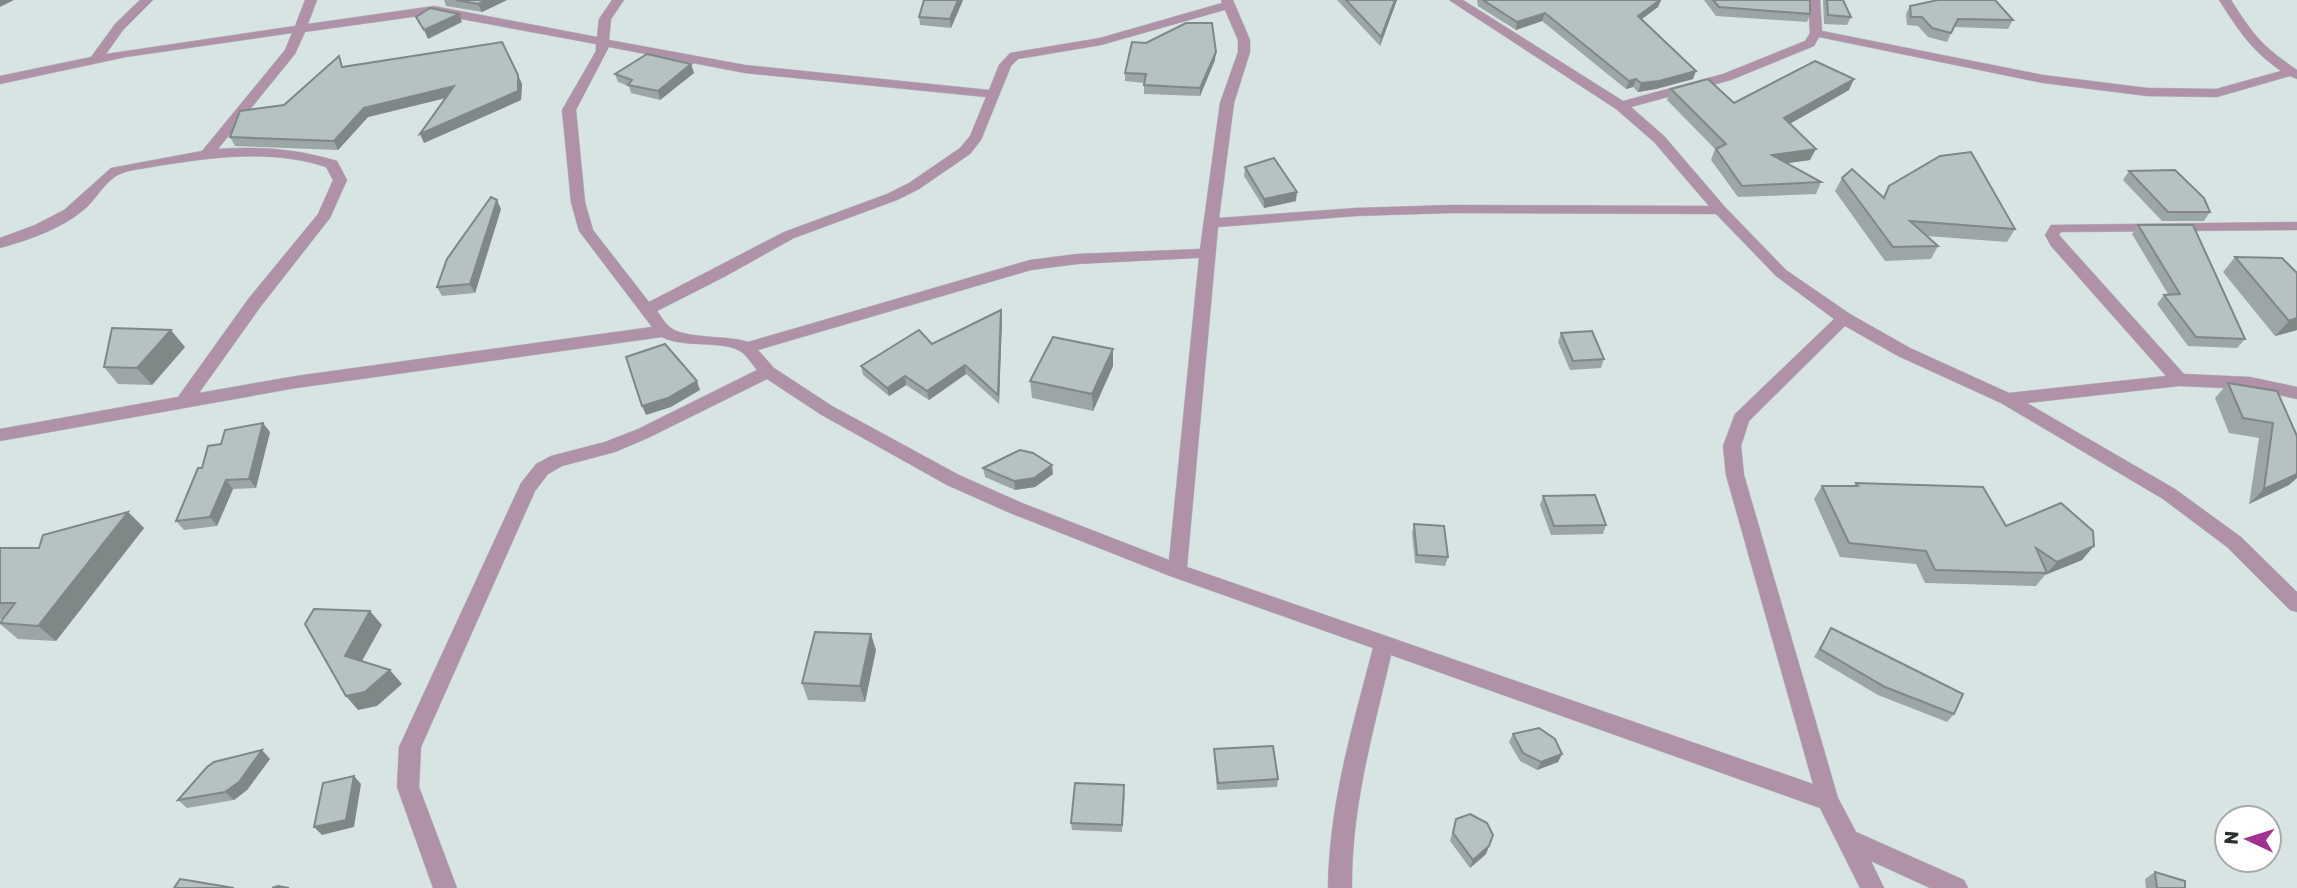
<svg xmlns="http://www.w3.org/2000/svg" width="2297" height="888" font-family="Rubik,sans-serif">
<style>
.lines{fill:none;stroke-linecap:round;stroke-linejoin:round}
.minor-casing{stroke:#b5c0c0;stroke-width:1}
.minor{fill:#af92a8;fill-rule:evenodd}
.wall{fill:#9da6a6}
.shaded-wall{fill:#7f8787}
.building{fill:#b6c1c1;stroke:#7f8787;stroke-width:2}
</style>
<rect width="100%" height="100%" fill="#d8e4e4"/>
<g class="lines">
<defs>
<path id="minor" d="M140,0h13l-30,30 -17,24 189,-28 10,-26h12l-9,24 126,-18 163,31 2,-18 13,-19h12l-13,19 -2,21 136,25 244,25 10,-25 11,-12 90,-15 122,-35 -1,-3h12l17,40v12l-16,51 -15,115 137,-10 96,-3 257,1 -55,-64 -38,-33 -167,-109h14l160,101 100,-27 82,-33 5,-8 -2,-33h12l2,31 221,44 104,13 69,1 65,-18c-30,-21 -42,-40 -62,-71h12c23,36 31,46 66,70v9l-7,-3 -73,21 -70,-1 -104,-13 -224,-46 -5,9 -83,34 -100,27 33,29 61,71 61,63 64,44 60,34 99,45 157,-17 -115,-130 -6,-11 6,-10 246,-3v8l-236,2 -2,3 125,139 66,3 47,10v12l-47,-10 -71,-3 -152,17 148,86 66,48 56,55v20l-7,-2 -63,-63 -64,-48 -162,-96 -103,-47 -53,-30 -96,95 -8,25 3,29 94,323 18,34 108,48 4,8h-38l-59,-27 13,27h-24l-40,-80 -429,-153c-18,78 -40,153 -39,233h-24c1,-83 24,-160 45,-240l-203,-72 -160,-63 -63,-28 -127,-71 -53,-35 -117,58 -35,15 -53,14 -14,8 -13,17 -114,256 -2,40 38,101h-24l-36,-101 2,-40 122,-264 15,-19 15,-8 54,-14 33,-13 119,-59c-4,-5 -9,-12 -14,-17 -18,-14 -59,-4 -81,-16l-366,51 -296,53v-12l178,-32 71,-99 69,-84 15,-34 -7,-13c-55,-18 -112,-10 -169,-1 -13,3 -29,3 -41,10 -12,8 -19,21 -29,31 -23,21 -58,33 -87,41v-10l35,-13 29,-15 47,-42 91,-17 83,-101 7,-17 -166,24 -126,27v-8l91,-19 24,-33zM1225,10l13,30v12l-18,51 -20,146 -123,5 -47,6 -282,82c-21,-7 -62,-3 -77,-14 -6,-4 -10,-12 -14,-17l67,-34 70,-39 103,-38 22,-11 51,-35 11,-14 30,-74 7,-7 83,-14zM434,14l162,30v7l-34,59 9,92 8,29 73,96 -356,49 -97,17 62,-87 69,-88 17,-38 -10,-19c-40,-12 -77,-15 -119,-12l77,-95 10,-22zM609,47l136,26 241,24 -16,39 -10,12 -51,35 -22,11 -103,38 -135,70 -56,-72 -8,-28 -9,-92zM1452,213l264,1 60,62 58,43 -99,95 -12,32 3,29 87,309 -626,-217 31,-340 138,-11zM1199,258l-30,302 -147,-57 -63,-28 -127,-69 -58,-38 -16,-18 273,-80 46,-6z"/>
</defs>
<use href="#minor" class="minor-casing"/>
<use href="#minor" class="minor"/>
</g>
<g class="wall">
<path d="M444,0h63l-25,12 -36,-6z"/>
<path d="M963,0l-12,28 -31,-3 -1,-8z"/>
<path d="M1337,0h60l-17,46z"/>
<path d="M1477,0h184l-3,7 -16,12 51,60 -37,10 -18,3 -5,-5 -7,2 -84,-68 -26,9 -38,-24z"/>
<path d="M1704,0h106v14l-3,8 -91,-6z"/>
<path d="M1823,0h20l8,17 -4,8 -23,-1z"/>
<path d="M1910,6l103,14 -5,9 -54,-2 -7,15 -19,-5 -10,-11 -11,-1 -1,-11z"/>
<path d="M1215,60l-15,36 -56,-2v-11l-19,-2v-8z"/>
<path d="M691,64l3,9 -34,27 -29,-7 -2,-7 -11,-4 -3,-8z"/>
<path d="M344,67l174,8 4,9 -1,16 -97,43 22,-45 -78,19 -30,33 -103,-4 -5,-9 54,-32z"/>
<path d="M1671,89l63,14 115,-13 -60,34 21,36 -23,3 34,19 -5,12 -78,3 -27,-37 4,-11 -48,-49z"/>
<path d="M1245,167l51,34 -32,7 -20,-32z"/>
<path d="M2129,171l81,41 -6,9h-42l-39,-41z"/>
<path d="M1842,178l41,19 6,-11 126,43 -8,13 -80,-6 11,10 -7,13 -46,2 -50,-70z"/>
<path d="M501,209l-26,84 -33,3 -5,-9z"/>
<path d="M2138,225l107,114 -8,9 -49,-2 -31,-42 7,-9 4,-1 -36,-60z"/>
<path d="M2235,257l62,73 -22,6 -52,-64z"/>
<path d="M1002,319l-3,85 -33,-30 -37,26 -23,-15 -17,11 -26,-21 -2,-9 71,-22z"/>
<path d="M1561,333l43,26 -3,9 -31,2 -12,-28z"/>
<path d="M185,347l-33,38 -34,-1 -14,-17z"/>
<path d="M1113,366l-20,45 -61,-13 -2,-17z"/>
<path d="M2228,383l49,8 12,94 -40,19 10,-66 -30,-5 -14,-35z"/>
<path d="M270,432l-14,56 -23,1 -16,37 -33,4 -8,-9 26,-53 19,-24z"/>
<path d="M983,468l70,6 -18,13 -20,3 -30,-13z"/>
<path d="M1856,483l150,43 76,34 -37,15 -9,11 -111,-3 -9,-19 -76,-7 -26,-58 8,-13h32z"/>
<path d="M1543,496l63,29 -3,9 -52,1 -11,-30z"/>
<path d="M128,512l16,16 -88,113 -38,-2 -18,-15v-2l2,-3h-2v-71h39z"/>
<path d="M1414,524l34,33 -3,9 -30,-3 -3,-30z"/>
<path d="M1831,628l123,86 -7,8 -69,-27 -64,-38z"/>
<path d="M876,650l-11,52 -57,-2 -6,-17z"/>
<path d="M1513,734l49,20 -4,8 -21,8 -17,-9 -11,-19z"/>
<path d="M1214,749l64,30 -1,8 -60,3 -3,-33z"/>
<path d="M270,759l-23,31 -13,10 -47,8 -9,-8z"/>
<path d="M1125,793l-3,39 -50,-2 -1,-7z"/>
<path d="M1456,819l33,27 -3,8 -16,14 -20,-27z"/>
<path d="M2155,872l30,16h-39l-1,-9z"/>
</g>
<g class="shaded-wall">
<path d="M0,0h14l-14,7z"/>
<path d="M487,0h20l-25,12 -4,-8z"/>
<path d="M958,0h5l-12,28 -1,-9z"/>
<path d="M1395,0h2l-17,46 1,-9z"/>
<path d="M1660,0h1l-3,7 -23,17 3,-8z"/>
<path d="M1545,13l-3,8 -26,9 1,-8z"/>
<path d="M459,14l3,8 -34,17 -4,-9z"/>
<path d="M1216,52l-1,8 -15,36v-8z"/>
<path d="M691,64l3,9 -34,27 -2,-9z"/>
<path d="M1696,71l-3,8 -37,10 -18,3 3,-9z"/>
<path d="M518,75l4,9 -1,16 -97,43 -4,-9z"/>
<path d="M1636,79l-3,8 -7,2 3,-8z"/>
<path d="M1854,79l-5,11 -70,40 5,-12z"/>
<path d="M454,86l4,9 -90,22 -30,33 -4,-9 30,-33z"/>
<path d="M1816,149l-6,11 -42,6 4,-11z"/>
<path d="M1297,192l-1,9 -32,7v-9z"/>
<path d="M497,200l4,9 -26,84 -5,-9z"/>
<path d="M1001,310l1,9 -3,85 -1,-9z"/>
<path d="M2297,318v12l-22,6 14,-15z"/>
<path d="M171,330l14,17 -33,38 -15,-17z"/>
<path d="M1113,349v17l-20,45 -1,-17z"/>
<path d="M965,365l1,9 -37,26 -2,-9z"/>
<path d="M905,376l1,9 -17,11 -2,-8z"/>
<path d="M697,381l3,9 -29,17 -25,8 -4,-9z"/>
<path d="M263,423l7,9 -14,56 -7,-9z"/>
<path d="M1052,465l1,9 -18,13 -20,3 -1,-9z"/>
<path d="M2297,474v4l-8,7 -40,19 15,-15z"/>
<path d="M226,480l7,9 -16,37 -7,-9z"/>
<path d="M128,512l16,16 -88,113 -18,-15z"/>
<path d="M2094,546l-12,14 -37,15 12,-13z"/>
<path d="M370,611l12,14 -25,45 -12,-14z"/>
<path d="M871,634l5,16 -11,52 -5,-16z"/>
<path d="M390,670l12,14 -25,22 -19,4 -12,-14z"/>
<path d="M262,750l8,9 -23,31 -13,10 -9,-8z"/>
<path d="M1562,754l-4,8 -21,8 4,-8z"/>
<path d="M354,776l7,8 -7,43 -32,8 -8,-8z"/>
<path d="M1489,846l-3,8 -16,14 3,-8z"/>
</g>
<g class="building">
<path d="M456,0h31l-9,4z"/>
<path d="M924,0h34l-8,19 -31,-2z"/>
<path d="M1346,0h49l-14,37z"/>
<path d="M1483,0h177l-22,16 58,55 -37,10 -18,2 -5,-4 -7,2 -84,-68 -28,9z"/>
<path d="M1713,0h97v14l-91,-7z"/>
<path d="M1827,0h16l8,17 -23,-2z"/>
<path d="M1938,0h57l18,20 -55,-1 -7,14 -19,-5 -10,-11h-11l-1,-11z"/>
<path d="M430,8l29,6 -35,16 -8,-13z"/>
<path d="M1186,23h26l4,29 -16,36 -56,-3 2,-11 -21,-1 7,-31 14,1z"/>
<path d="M502,42l16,33v16l-98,43 34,-48 -90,22 -30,33 -104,-4 10,-26 44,-6 55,-49 3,11z"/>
<path d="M647,54l44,10 -33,27 -30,-6 4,-5 -17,-6z"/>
<path d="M1815,61l39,18 -70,39 32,31 -44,6 49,27 -79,4 -26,-37 10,-5 -55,-55 37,-10 26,24z"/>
<path d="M1971,152l44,77 -105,-8 28,25 -45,1 -51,-69 10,-9 32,29 5,-12 51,-30z"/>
<path d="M1274,158l23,34 -33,7 -19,-32z"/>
<path d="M2175,170l29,28 6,14h-42l-39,-41z"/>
<path d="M491,197l6,3 -27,84 -33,3 10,-28z"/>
<path d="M2138,225h55l52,114 -49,-2 -32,-42 16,-1z"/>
<path d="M2235,257l47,1 15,15v45l-8,3z"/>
<path d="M1001,310l-3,85 -33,-30 -38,26 -22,-15 -18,12 -26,-22 58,-36 13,14z"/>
<path d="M112,328l59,2 -34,38 -33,-1z"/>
<path d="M1592,331l12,28 -31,2 -12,-28z"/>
<path d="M1053,337l60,12 -21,45 -62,-13z"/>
<path d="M665,344l32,37 -29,17 -26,8 -16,-49z"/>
<path d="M2228,383l49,8 20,45v38l-33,15 9,-66 -30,-5z"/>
<path d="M263,423l-14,56 -23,1 -16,37 -34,4 22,-53h4l6,-22 13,-2 4,-14z"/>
<path d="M1020,450l13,3 19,12 -18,13 -20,3 -31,-13z"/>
<path d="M1856,483l127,4 23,39 55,-23 32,28 1,15 -37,16 -21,-14 11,25 -112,-3 -9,-19 -77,-8 -27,-57h36z"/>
<path d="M1595,495l11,30 -52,1 -11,-30z"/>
<path d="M128,512l-90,114 -38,-3 15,-20h-15v-55h39l4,-13z"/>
<path d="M1414,524l30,2 4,31 -31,-2z"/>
<path d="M314,609l56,2 -25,45 45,14 -25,22 -19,4 -41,-72z"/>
<path d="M1831,628l132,66 -9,20 -69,-27 -65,-38z"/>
<path d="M815,632l56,2 -11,52 -58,-3z"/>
<path d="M1539,728l16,11 7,15 -21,8 -18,-9 -10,-19z"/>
<path d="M1273,746l5,33 -60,4 -4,-34z"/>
<path d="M262,750l-23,32 -14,10 -47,8 29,-33 7,-5z"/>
<path d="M354,776l-8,44 -32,7 9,-44z"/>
<path d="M1075,783l49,2 -2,40 -51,-2z"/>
<path d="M1470,814l17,9 6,12 -4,11 -16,14 -20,-27 3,-14z"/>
<path d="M2155,872l30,9v7h-28z"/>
<path d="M180,879l54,9h-60z"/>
<path d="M278,886l11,2h-17z"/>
</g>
<g transform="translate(2248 839) rotate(274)"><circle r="33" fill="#ffffff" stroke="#a9abab" stroke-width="2"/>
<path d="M0-5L12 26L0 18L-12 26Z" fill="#a1318f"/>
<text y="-10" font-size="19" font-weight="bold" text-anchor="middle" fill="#292e2e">N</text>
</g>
</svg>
